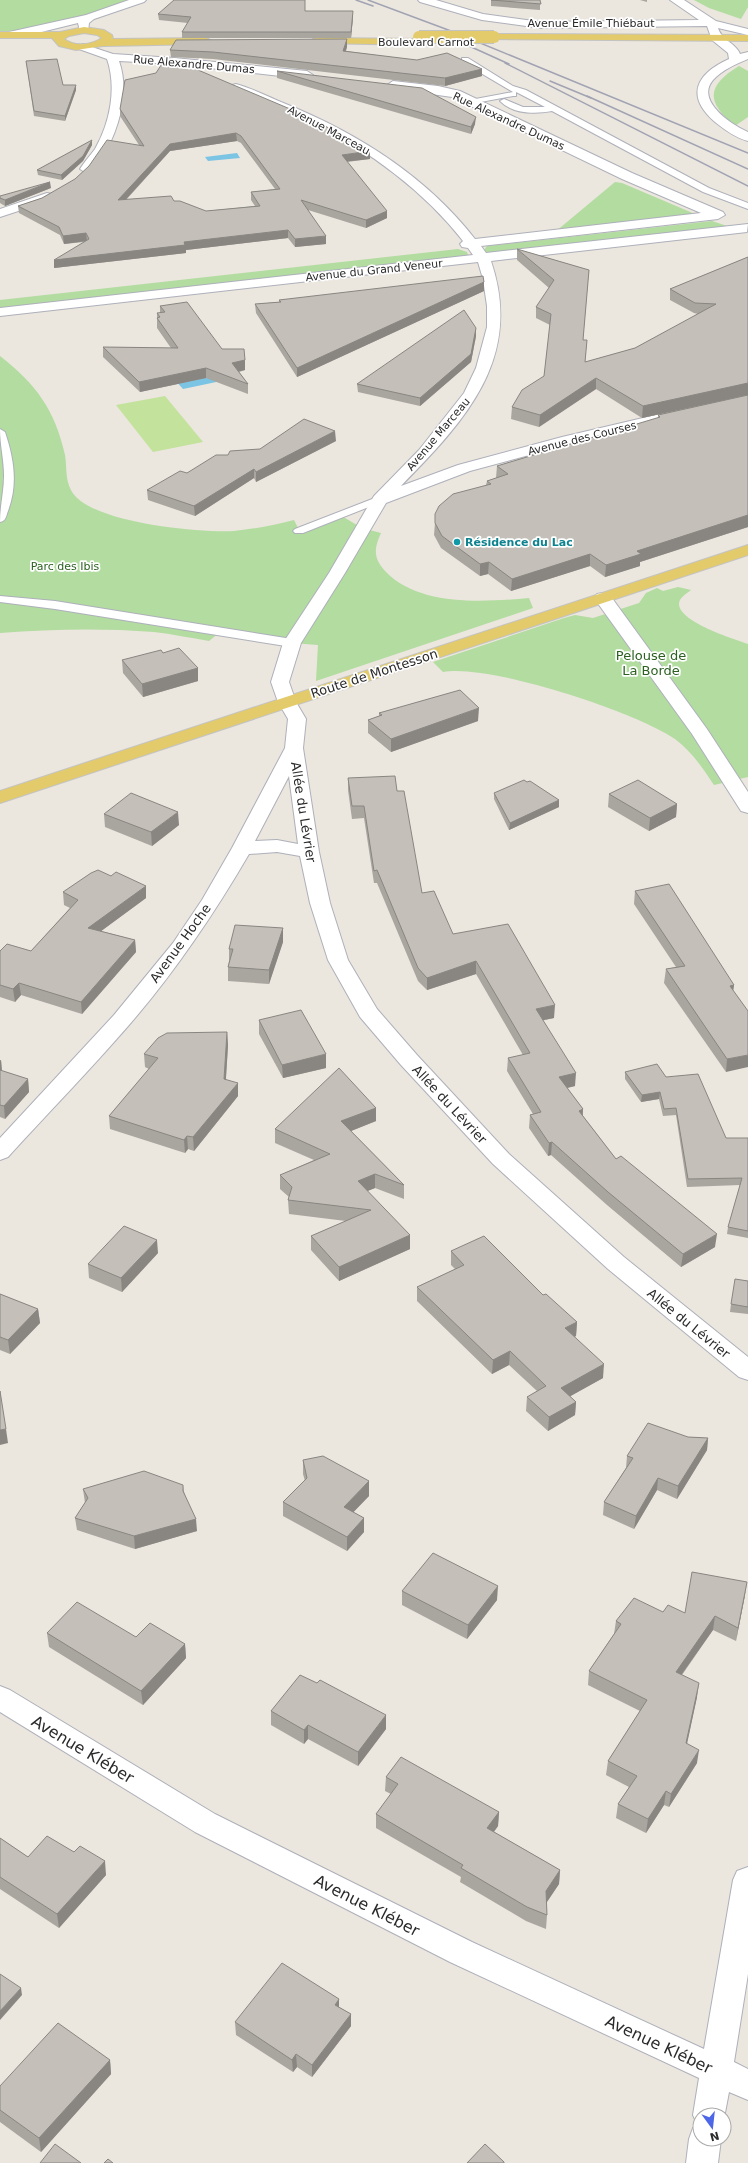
<svg xmlns="http://www.w3.org/2000/svg" width="748" height="2163" font-family="'DejaVu Sans',sans-serif">
<style>
.green{fill:#b2dca0}
.pitch{fill:#c3e29c}
.water{fill:#7bc4e3}
.lines{fill:none;stroke-linecap:round;stroke-linejoin:round}
.service-casing{stroke:#aeb0ba;stroke-width:2}
.minor-casing{stroke:#aeb0ba;stroke-width:2}
.primary-casing{stroke:#c3c3c3;stroke-width:2}
.service{fill:#fff;fill-rule:evenodd}
.minor{fill:#fff;fill-rule:evenodd}
.primary{fill:#e3cb6b;fill-rule:evenodd}
.rail{stroke:#a1a3b3;stroke-width:1.5}
.primary-bridge-casing{stroke:#c3c3c3;stroke-width:14;stroke-linecap:butt}
.primary-bridge{stroke:#e3cb6b;stroke-width:12}
.wall{fill:#a9a59f;fill-rule:evenodd}
.shaded-wall{fill:#898682}
.building{fill:#c4c0b9;stroke:#898682;fill-rule:evenodd}
.culture-dot{fill:#0f9aa8;stroke:#fff;stroke-width:1.5}
.labels{text-anchor:middle;stroke-width:3.5;stroke-linejoin:round;paint-order:stroke}
.far-street-label{font-size:11px;fill:#2a2a2a;stroke:#fff}
.far-culture-label{font-size:11px;font-weight:bold;fill:#0d838f;stroke:#fff;text-anchor:start}
.far-park-label{font-size:11px;fill:#2c6121;stroke:#fff}
.park-label{font-size:13px;fill:#2c6121;stroke:#fff}
.street-label{font-size:13px;fill:#2a2a2a;stroke:#fff}
.near-street-label{font-size:16px;fill:#2a2a2a;stroke:#fff}
</style>
<rect width="100%" height="100%" fill="#ebe6de"/>
<g class="green">
<path d="M0,0h140l-111,32h-29z"/>
<path d="M694,0h54v7l-7,12 -32,-11z"/>
<path d="M739,66l9,5v46l-13,9c-29,-24 -29,-40 4,-60z"/>
<path d="M615,182l7,1 73,31 -140,18z"/>
<path d="M712,221l15,5 -239,27 -4,-3 3,-4z"/>
<path d="M458,249l9,3 1,3 -2,2 -466,52v-9z"/>
<path d="M0,356c36,28 55,54 65,99 2,12 0,24 6,35 16,33 130,43 163,41 21,-2 40,-6 60,-11l5,10 41,-15 22,13 19,5c-7,15 -8,25 4,38 34,36 100,31 144,27l4,10 -217,73 2,-36 -26,-2 -72,-11 -11,9c-18,-3 -37,-7 -55,-9 -51,-4 -103,-3 -154,1z"/>
<path d="M678,587l13,3c-5,4 -12,8 -12,14 0,18 55,35 69,40v133l-34,8c-12,-18 -22,-33 -39,-46 -38,-27 -187,-76 -232,-67l-10,-10 131,-44 11,-3 18,3 46,-15 7,-10 11,-5 6,3z"/>
</g>
<path class="pitch" d="M165,396l38,46 -50,10 -37,-47z"/>
<g class="water">
<path d="M237,153l3,5 -32,3 -3,-4z"/>
<path d="M213,373l8,8 -38,8 -8,-9z"/>
</g>
<g class="lines">
<defs>
<g id="service">
<path d="M462,58h6l45,28 13,4 183,98 39,15v6l-45,-17 -151,-81c-17,3 -39,3 -52,-10l4,-2 19,8h22l-25,-13 -4,-2v4h-3l-43,8v-4l43,-8 -51,-30z"/>
<path d="M0,429l5,3c9,27 13,52 3,79 -2,5 -2,10 -8,11 0,-16 4,-31 4,-46 0,-16 -4,-31 -4,-47z"/>
<path d="M380,496l4,1 1,2 -1,2 -81,32h-8l-2,-2 2,-2z"/>
<path d="M0,596l55,5 237,38 6,4 -6,4 -237,-38 -55,-7z"/>
</g>
<g id="minor">
<path d="M129,0h17l-2,2 -50,17 -5,4 -1,8h-8l-2,-8 -49,12 -29,3v-4l86,-19z"/>
<path d="M418,0h18l47,14 58,8 158,-2 -29,-20h14l32,21 32,8v6l-30,-7c4,13 18,15 22,26l8,-2v7c-12,5 -26,11 -35,21 -18,21 19,45 35,52v9c-12,-3 -23,-11 -33,-19 -30,-26 -19,-48 14,-63l-1,-6 -16,-13 -5,-14 -166,2 -59,-8 -62,-18z"/>
<path d="M83,44l30,10 61,4 133,13 6,4 -6,4 -133,-15 -55,-3c11,31 0,68 -16,95 -4,7 -9,15 -17,17l-6,-4c4,-7 10,-13 15,-20 15,-26 22,-61 12,-90l-28,-10 -2,-2z"/>
<path d="M393,81l45,5 22,5 172,82 91,39 2,3 -7,4 -237,27 5,7 262,-29 -1,8 -256,29c33,97 -26,160 -90,225l57,-21 104,-28 98,-23 5,2 3,3 -3,3 -95,22 -100,27 -84,32 -41,70 -44,70 -12,39 7,20 10,17 -3,29 16,104 11,51 18,57 29,49 40,46 92,99 115,103 124,100v23l-9,-3 -131,-108 -115,-105 -92,-99 -41,-48 -32,-57 -18,-57 -10,-47 -23,-4 -28,2c-35,60 -74,118 -120,171 -39,45 -81,88 -121,132l-8,3v-22l114,-123 59,-72 29,-43 30,-52 53,-100 3,-29 -10,-17 -7,-20 12,-39 46,-70 45,-77 45,-46 45,-57 12,-25 11,-41v-21l-4,-27 -5,-17 -478,54v-8l473,-53 -5,-7 -6,-1 -2,-3 3,-3c-37,-48 -95,-92 -149,-117 -27,-13 -55,-23 -82,-33l-2,-3 2,-3 4,-1c15,4 31,12 45,18 75,30 144,73 194,137l226,-26 -79,-34 -170,-82 -63,-9 -2,-3zM289,776l9,68 -21,-4 -22,1z"/>
<path d="M47,193l5,1 2,3 -2,3 -52,17v-8z"/>
<path d="M603,593l6,1 98,135 41,63v21l-7,-2 -49,-77 -98,-136 3,-4z"/>
<path d="M0,1686l10,4 205,124 257,128 232,107 29,-169 4,-9 11,-4v107l-14,88 14,7v31l-19,-8 -5,26v-3h-24v24h21l-3,24h-32l3,-24 4,-11 5,-2 -5,-11 6,-37 -249,-116 -255,-130 -195,-120z"/>
</g>
<g id="primary">
<path d="M84,27l20,3 8,5 1,4 93,-1 6,3 -6,3 -103,2 -27,4 -17,-4 -7,-8h-52v-6h60zM84,33l13,2 5,3c-11,7 -27,9 -38,1l5,-3z"/>
<path d="M494,34l254,1v6l-258,-2 -2,-2 2,-2z"/>
<path d="M317,38l109,1 6,3 -6,3 -113,-2 -2,-2 2,-2z"/>
<path d="M748,545v10l-748,248v-12z"/>
</g>
</defs>
<use href="#service" class="service-casing"/>
<use href="#minor" class="minor-casing"/>
<use href="#primary" class="primary-casing"/>
<use href="#service" class="service"/>
<use href="#minor" class="minor"/>
<use href="#primary" class="primary"/>
<g class="rail">
<path d="M356,0l17,6"/>
<path d="M368,0l83,31 297,122"/>
<path d="M447,36l62,28"/>
<path d="M505,63l243,123"/>
<path d="M550,81l41,17"/>
<path d="M587,96l161,73"/>
</g>
<defs>
<path id="primary-bridge" d="M419,37h75"/>
</defs>
<use href="#primary-bridge" class="primary-bridge-casing"/>
<use href="#primary-bridge" class="primary-bridge"/>
</g>
<g class="wall">
<path d="M491,0h49v10l-49,-4z"/>
<path d="M640,0h7v2z"/>
<path d="M305,11l48,6 -2,21h-169v-6l6,-9 -29,-3 -1,-6z"/>
<path d="M347,47l-1,4 136,18v7l-37,10 -232,-27 -42,-2 -1,-7z"/>
<path d="M26,61l37,24 13,5 -11,31 -31,-5z"/>
<path d="M277,71l198,53 -4,10 -194,-56z"/>
<path d="M120,109l250,50 -23,3 40,56 -21,10 -58,-18 18,34 -31,3 -7,-9 -102,12v3l-132,15 30,-26 -20,2 -4,-9 -41,-22 -1,-7 24,-8 97,-53 -19,-29zM237,141l4,2 34,46 -24,3v8l4,6 -49,5 -80,-11 44,-49z"/>
<path d="M92,140v5l-9,16 -21,19 -24,-5 -1,-5z"/>
<path d="M51,188l-46,18 -5,-3v-7z"/>
<path d="M517,249l72,21 -6,70h4l-2,22 50,-14 63,-34 -4,-1 -24,-13v-11l78,-32v138l-106,23 -46,-29 -57,38 -28,-8 1,-12 32,-31 6,-51 -14,-7v-11l13,-19 -32,-28z"/>
<path d="M484,282v9l-187,86 -41,-64 -1,-9 24,-2v-2z"/>
<path d="M160,306l62,43 23,11v10l-6,2 9,12v10l-42,-16 -66,14 -37,-35v-10l68,1 -14,-20v-15h3z"/>
<path d="M476,328v8l-5,26 -51,44 -62,-14 -1,-8z"/>
<path d="M748,395v132l-108,35v4l-35,11 -15,-11 -79,25 -23,-17 -8,2 -39,-28 -7,-13 1,-12 51,-38 1,-4 9,-3 1,-12 161,-48v-3z"/>
<path d="M336,441l-80,41 -2,-4 -59,38 -47,-16 -1,-10 40,-17 41,-18 32,-6z"/>
<path d="M163,653l35,15v13l-55,16 -20,-24 -1,-13z"/>
<path d="M379,713l99,8 -87,31 -23,-19v-13l11,-4z"/>
<path d="M348,778l49,13 25,102 31,41 101,84 -11,2 32,66 -8,2 16,21v7l33,43 99,88 -34,20 -74,-62 -56,-50 -3,1 -19,-28 1,-13 3,-1 -26,-43 1,-13 15,-3 -47,-81 -49,16 -9,-9 -41,-98h-3l-10,-65 -12,1 -4,-29z"/>
<path d="M527,782l32,25 -50,23 -15,-31v-6z"/>
<path d="M609,794l68,10 -1,13 -27,14 -41,-24z"/>
<path d="M104,814l75,11 -27,21 -47,-19z"/>
<path d="M111,876l35,10v12l-45,33 34,9 1,12 -54,62 -61,-19 -6,7 -15,-5v-46h31l39,-43 -6,-3 -1,-13z"/>
<path d="M635,891l99,94 -1,6 15,20 -22,61 -62,-89 2,-14 10,-2 -42,-63z"/>
<path d="M283,928v14l-14,42 -41,-3v-14l1,-6v-12z"/>
<path d="M259,1020l67,48 -43,10 -24,-44z"/>
<path d="M227,1032l1,13 -2,34 12,17 -44,55 -6,-2 -3,4 -75,-24 -1,-13 40,-47 -4,-2 -1,-13z"/>
<path d="M0,1060h1l1,11 26,8 1,13 -24,27 -5,-2z"/>
<path d="M625,1072l41,5 60,61h22v100l-21,-4 1,-7 12,-42 -53,2 -11,-72 -13,1 -4,-17 -18,3 -16,-23z"/>
<path d="M376,1108v13l-25,10 53,54v14l-29,-11 -8,3 43,58 -71,32 -28,-31v-14l35,-15 -57,-7 -1,-14 1,-3 -9,-8v-14l34,-15 -39,-17v-14z"/>
<path d="M451,1251l92,44 34,27 -1,14 -2,1 29,41 -33,18 6,6 -1,13 -27,16 -22,-20 1,-14 10,-6 -28,-26 -17,9 -75,-73v-14l38,-18 -4,-4z"/>
<path d="M158,1253l-36,39 -33,-14 -1,-14z"/>
<path d="M748,1281v33l-18,-2 1,-8z"/>
<path d="M0,1294l38,15 2,14 -30,31 -10,-4z"/>
<path d="M688,1437l20,1 -1,12 -30,49 -20,-9 -23,39 -31,-14 1,-13 22,-34 1,-12z"/>
<path d="M303,1460l66,36 -16,16 11,6v14l-17,19 -64,-35v-14l22,-21 -2,-7z"/>
<path d="M183,1485l1,7 13,39 -62,18 -58,-19 -2,-12 10,-15 -2,-14z"/>
<path d="M402,1591l95,9 -30,39 -65,-34z"/>
<path d="M745,1595l-9,46 -23,-11 -31,45 15,22 -10,47 10,19 -28,44 -5,-2 -18,28 -30,-15 2,-14 11,-17 -23,-12 2,-14 32,-50 -52,-26 1,-14 25,-37 2,-13 47,-9 22,1z"/>
<path d="M47,1633l89,4 49,7 1,14 -43,47 -94,-58z"/>
<path d="M271,1711l115,18 -28,37 -50,-27 -4,5 -33,-19z"/>
<path d="M386,1777l113,35 -1,14 -4,6 66,38 -1,14 -13,19 1,12 -1,14 -20,-8 -66,-39 1,-5 -85,-49v-14l15,-20 -6,-3z"/>
<path d="M0,1838l28,19 78,18 -47,53 -59,-39z"/>
<path d="M339,2007l12,7v12l-39,51 -15,-10 -4,5 -57,-37 -1,-13z"/>
<path d="M110,2060l1,14 -70,78 -41,-30v-36z"/>
</g>
<g class="shaded-wall">
<path d="M353,11v6l-2,21v-6z"/>
<path d="M347,39v8l-4,11v-7z"/>
<path d="M482,69v7l-37,10v-8z"/>
<path d="M76,85v5l-11,31v-5z"/>
<path d="M476,117l-1,7 -4,10v-7z"/>
<path d="M236,133l1,8 -67,10 -52,57v-8l52,-56z"/>
<path d="M92,140v5l-9,16 -21,19 -1,-5z"/>
<path d="M370,151v8l-28,3v-7z"/>
<path d="M50,182l1,6 -46,18v-6z"/>
<path d="M387,211v7l-21,10v-8z"/>
<path d="M288,230v8l-102,12v3l-132,15v-8l130,-18z"/>
<path d="M86,233l1,8 -23,3 -1,-8z"/>
<path d="M326,236v8l-31,3v-8z"/>
<path d="M484,282v9l-187,86v-9z"/>
<path d="M476,328v8l-5,26 -51,44v-8z"/>
<path d="M245,360v10l-13,3v-10z"/>
<path d="M206,368v10l-66,14 -1,-10z"/>
<path d="M596,378v11l-57,38 1,-12z"/>
<path d="M748,383v12l-106,23 1,-12z"/>
<path d="M335,431l1,10 -80,41v-10z"/>
<path d="M254,469v9l-59,38 -1,-10z"/>
<path d="M748,515v12l-108,35v4l-35,11 1,-12 31,-14z"/>
<path d="M590,554v12l-79,25 1,-12z"/>
<path d="M489,562l-1,12 -8,2v-12z"/>
<path d="M198,668v13l-55,16 -1,-13z"/>
<path d="M479,708l-1,13 -87,31v-13z"/>
<path d="M559,800v7l-50,23 1,-7z"/>
<path d="M677,804l-1,13 -27,14 1,-13z"/>
<path d="M178,812l1,13 -27,21 -1,-14z"/>
<path d="M146,886v12l-57,42 -1,-12z"/>
<path d="M283,928v14l-14,42v-14z"/>
<path d="M135,940l1,12 -54,62 -1,-12z"/>
<path d="M476,961v13l-49,16v-12z"/>
<path d="M19,983l2,12 -6,7 -2,-13z"/>
<path d="M734,985l-2,13 -2,-12z"/>
<path d="M555,1005l-1,13 -19,4 1,-13z"/>
<path d="M227,1032l1,13 -3,47 -1,-13z"/>
<path d="M326,1054v14l-43,10 -1,-13z"/>
<path d="M748,1055v12l-22,5 1,-13z"/>
<path d="M1,1060l1,13 -2,3v-15z"/>
<path d="M576,1073l-1,13 -17,4 1,-13z"/>
<path d="M28,1079l1,13 -24,27 -1,-13z"/>
<path d="M238,1083v13l-44,55 -1,-14z"/>
<path d="M660,1092l-1,7 -18,3 1,-7z"/>
<path d="M376,1108v13l-35,14v-14z"/>
<path d="M583,1109l-1,13 -3,-11z"/>
<path d="M187,1136l1,13 -3,4 -1,-13z"/>
<path d="M552,1142l-1,13 -3,1 1,-13z"/>
<path d="M375,1174v14l-17,7v-14z"/>
<path d="M717,1234l-2,13 -34,20 2,-13z"/>
<path d="M410,1235v14l-71,32v-14z"/>
<path d="M157,1240l1,13 -36,39 -1,-14z"/>
<path d="M38,1309l2,14 -30,31 -2,-14z"/>
<path d="M577,1322l-1,14 -12,6 1,-14z"/>
<path d="M510,1351l-1,14 -17,9 1,-14z"/>
<path d="M604,1364l-1,14 -43,24 1,-14z"/>
<path d="M576,1402l-1,13 -27,16 1,-14z"/>
<path d="M6,1429l2,14 -8,2v-15z"/>
<path d="M708,1438l-1,12 -30,49 1,-13z"/>
<path d="M658,1478l-1,12 -23,39 2,-13z"/>
<path d="M369,1481v15l-25,26v-15z"/>
<path d="M364,1518v14l-17,19v-14z"/>
<path d="M196,1519l1,12 -62,18 -1,-13z"/>
<path d="M747,1582l-2,13 -9,46 2,-13z"/>
<path d="M498,1586l-1,14 -30,39 1,-14z"/>
<path d="M715,1616l-2,14 -39,55 2,-13z"/>
<path d="M185,1644l1,14 -43,47 -2,-14z"/>
<path d="M699,1683l-2,14 -13,60 2,-14z"/>
<path d="M386,1715v14l-28,37v-14z"/>
<path d="M308,1725v14l-4,5v-14z"/>
<path d="M699,1750l-2,13 -28,44 2,-13z"/>
<path d="M666,1791l-2,14 -18,28 2,-14z"/>
<path d="M499,1812l-1,14 -12,16 1,-14z"/>
<path d="M105,1861l1,14 -47,53 -2,-14z"/>
<path d="M560,1870l-1,14 -14,21 1,-14z"/>
<path d="M21,1988l1,7 -22,25v-9z"/>
<path d="M339,1999v13l-4,-7z"/>
<path d="M351,2014v12l-39,51v-12z"/>
<path d="M296,2054l1,13 -4,5 -1,-12z"/>
<path d="M110,2060l1,14 -70,78 -2,-14z"/>
</g>
<g class="building">
<path d="M174,0h131v11h48l-2,21h-169l9,-15 -33,-3z"/>
<path d="M491,0h49l1,4z"/>
<path d="M347,39l-4,12 74,9 30,-7 35,16 -37,9 -232,-26 -43,-2 6,-10z"/>
<path d="M57,59l6,26h13l-11,31 -31,-5 -8,-50z"/>
<path d="M165,59h7l137,58 59,33 2,1 -28,4 45,56 -21,9 -65,-20 25,36 -31,3 -7,-9 -104,12 1,3 -131,15 35,-21 -3,-6 -23,3 -4,-9 -41,-21 24,-8 33,-19 14,-13 18,-26 37,6 -24,-37 5,-29 31,-7zM236,133l5,3 39,53 -29,3 9,14 -54,5 -26,-10h-6l-3,-5 -53,4 52,-56z"/>
<path d="M277,71l145,17 54,29 -5,10z"/>
<path d="M92,140l-9,16 -22,19 -24,-5z"/>
<path d="M50,182l-45,18 -5,-2v-2z"/>
<path d="M517,249l72,21 -6,70h4l-2,22 50,-14 81,-44 -21,-1 -25,-14 78,-32v126l-105,23 -47,-28 -56,37 -28,-8 10,-17 22,-14 7,-62 -15,-7 18,-27z"/>
<path d="M483,276l1,6 -187,86 -42,-64 26,-2 -2,-2z"/>
<path d="M187,302l35,47h22l1,11 -13,3 16,21 -42,-16 -67,14 -36,-35 75,1 -21,-30 3,-1 -3,-4 8,-1 -5,-6z"/>
<path d="M464,310l12,18 -5,26 -51,44 -63,-14z"/>
<path d="M748,395v120l-111,36 4,3 -35,11 -16,-11 -78,25 -23,-17 -9,2 -38,-28 -7,-13v-9l4,-8 14,-12 38,-10 -4,-3 21,-7 -11,-8 163,-49 -2,-2z"/>
<path d="M304,419l31,12 -79,41 -2,-3 -60,37 -47,-16 33,-19 7,2 29,-18h12l2,-4 30,-2z"/>
<path d="M179,648l19,20 -56,16 -20,-24 39,-10 2,3z"/>
<path d="M460,690l19,18 -88,31 -23,-19 14,-5 -3,-2z"/>
<path d="M395,776l2,15h7l18,102 12,-2 19,43 55,-10 47,81 -19,4 40,64 -17,4 24,32 -4,2 37,48 5,-3 96,78 -34,20 -75,-62 -56,-50 -3,1 -19,-28 11,-3 -33,-54 22,-5 -54,-92 -49,17 -9,-10 -41,-98 -3,1 -10,-65h-12l-4,-28z"/>
<path d="M524,780l3,2 3,-1 29,19 -49,23 -16,-30z"/>
<path d="M638,780l39,24 -27,14 -41,-24z"/>
<path d="M131,793l47,19 -27,20 -47,-18z"/>
<path d="M98,870l13,6 5,-4 30,14 -58,42 47,12 -54,62 -62,-19 -6,6 -13,-4v-34l7,-7 24,7 47,-51 -15,-8 28,-19z"/>
<path d="M669,884l65,101 -4,1 18,25v44l-21,4 -61,-90 19,-3 -50,-75z"/>
<path d="M235,925l48,3 -14,42 -41,-3 5,-18h-4z"/>
<path d="M301,1010l25,44 -44,11 -23,-45z"/>
<path d="M227,1032l-3,47 14,4 -45,54 -6,-1 -3,4 -75,-24 49,-58 -14,-4 14,-16 9,-5z"/>
<path d="M657,1064l9,13 32,-3 28,64h22v93l-20,-4 14,-49 -54,1 -12,-71 -12,1 -4,-17 -18,3 -17,-23z"/>
<path d="M339,1068l37,40 -35,13 63,64 -29,-11 -17,7 52,54 -71,32 -28,-31 60,-26 -83,-10 4,-13 -12,-12 50,-21 -55,-25z"/>
<path d="M0,1070l28,9 -24,27 -4,-1z"/>
<path d="M124,1226l33,14 -36,38 -33,-14z"/>
<path d="M484,1236l59,59 3,-1 31,28 -12,6 39,36 -43,24 15,14 -27,15 -22,-20 19,-11 -36,-35 -17,9 -76,-73 47,-22 -13,-14z"/>
<path d="M735,1279l13,2v26l-17,-3z"/>
<path d="M0,1294l38,15 -30,31 -8,-3z"/>
<path d="M0,1391l6,38 -6,1z"/>
<path d="M648,1423l40,14 20,1 -30,48 -20,-8 -22,38 -32,-14 29,-44 -6,-2z"/>
<path d="M323,1456l46,25 -25,26 20,11 -17,19 -64,-35 24,-24 -4,-18z"/>
<path d="M144,1471l39,14v6l13,28 -62,17 -59,-18 13,-20 -5,-9z"/>
<path d="M433,1553l65,33 -30,39 -66,-34z"/>
<path d="M692,1572l55,10 -9,46 -23,-12 -39,56 23,11 -13,60 13,7 -28,44 -5,-3 -18,28 -30,-15 19,-28 -29,-15 39,-61 -58,-29 32,-47 -5,-3 18,-23 29,14 5,-7 17,8z"/>
<path d="M77,1602l59,35 14,-14 35,21 -44,47 -94,-58z"/>
<path d="M300,1675l17,8 3,-3 66,35 -28,37 -50,-27 -4,5 -33,-19z"/>
<path d="M401,1757l98,55 -12,16 73,42 -14,21 1,24 -20,-8 -66,-39 2,-3 -87,-51 22,-30 -12,-7z"/>
<path d="M47,1836l27,16 6,-6 25,15 -48,53 -57,-37v-39l28,19z"/>
<path d="M282,1963l57,36 -4,6 16,9 -39,51 -16,-11 -4,6 -57,-38z"/>
<path d="M0,1974l21,14 -21,23z"/>
<path d="M58,2023l52,37 -71,78 -39,-28v-24z"/>
<path d="M55,2144l26,19h-41z"/>
<path d="M485,2144l19,18v1h-37z"/>
<path d="M108,2159l5,4h-9z"/>
</g>
<circle class="culture-dot" cx="457" cy="542" r="4"/>
<g class="labels">
<g class="far-street-label">
<text x="591" y="27">Avenue Émile Thiébaut</text>
<text x="426" y="46">Boulevard Carnot</text>
<text transform="translate(194 64) rotate(5)" y="4">Rue Alexandre Dumas</text>
<text transform="translate(509 121) rotate(25)" y="4">Rue Alexandre Dumas</text>
<text transform="translate(329 130) rotate(28)" y="4">Avenue Marceau</text>
<text transform="translate(374 270) rotate(-6)" y="4">Avenue du Grand Veneur</text>
<text transform="translate(438 434) rotate(-50)" y="4">Avenue Marceau</text>
<text transform="translate(582 438) rotate(-14)" y="4">Avenue des Courses</text>
</g>
<g class="far-culture-label">
<text x="465" y="546">Résidence du Lac</text>
</g>
<g class="far-park-label">
<text x="65" y="570">Parc des Ibis</text>
</g>
<g class="park-label">
<text x="651" y="660">Pelouse de<tspan x="651" dy="15">La Borde</tspan></text>
</g>
<g class="street-label">
<text transform="translate(374 673) rotate(-18)" y="5">Route de Montesson</text>
<text transform="translate(304 812) rotate(81)" y="5">Allée du Lévrier</text>
<text transform="translate(180 943) rotate(-54)" y="5">Avenue Hoche</text>
<text transform="translate(450 1104) rotate(47)" y="5">Allée du Lévrier</text>
<text transform="translate(689 1323) rotate(39)" y="5">Allée du Lévrier</text>
</g>
<g class="near-street-label">
<text transform="translate(83 1749) rotate(31)" y="6">Avenue Kléber</text>
<text transform="translate(367 1905) rotate(27)" y="6">Avenue Kléber</text>
<text transform="translate(659 2044) rotate(25)" y="6">Avenue Kléber</text>
</g>
</g>
<g transform="translate(712 2127) rotate(165)"><circle r="19" fill="#ffffff" stroke="#aaaaaa"/>
<path d="M0-3L7 15L0 10L-7 15Z" fill="#4e66e8"/>
<text y="-6" font-size="11" font-weight="bold" text-anchor="middle" fill="#2a2a2a">N</text>
</g>
</svg>
